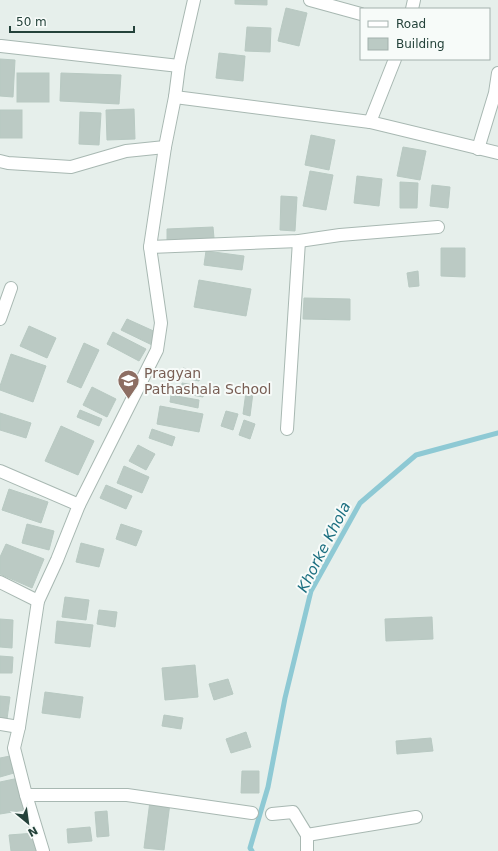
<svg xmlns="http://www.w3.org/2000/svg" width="498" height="851" font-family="'DejaVu Sans',sans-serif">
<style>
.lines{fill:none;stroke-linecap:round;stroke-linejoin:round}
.stream{stroke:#8ec9d4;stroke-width:5}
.building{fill:#bbcac4;stroke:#b8c9c2}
.street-casing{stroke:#a8b8b2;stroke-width:14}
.street{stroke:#fff;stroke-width:12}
.labels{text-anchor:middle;stroke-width:4;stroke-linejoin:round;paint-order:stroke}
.education-label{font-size:14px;fill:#785e54;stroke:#f7fbf9;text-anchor:start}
.water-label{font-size:15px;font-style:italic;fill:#1c6f80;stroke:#f7fbf9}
</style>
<rect width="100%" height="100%" fill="#e6efeb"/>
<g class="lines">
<path class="stream" d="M252,851l-2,-3 18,-61 17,-89 26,-107 49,-88 56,-48 82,-22"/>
</g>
<g class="building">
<path d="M235,0h32v5l-32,-1z"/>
<path d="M286,8l21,5 -8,33 -21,-5z"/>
<path d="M247,27l24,1 -1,24 -25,-1z"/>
<path d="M219,53l26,3 -2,25 -27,-3z"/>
<path d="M0,59l15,1 -2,37 -13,-1z"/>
<rect x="17" y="73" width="32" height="29"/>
<path d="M61,73l60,2 -2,29 -59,-3z"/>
<path d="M134,109l1,30 -28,1 -1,-30z"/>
<rect x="0" y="110" width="22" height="28"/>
<path d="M80,112l21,1 -2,32 -20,-1z"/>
<path d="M311,135l24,5 -6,30 -24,-5z"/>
<path d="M403,147l23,4 -6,29 -23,-4z"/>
<path d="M310,171l23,4 -7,35 -23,-4z"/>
<path d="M357,176l25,3 -3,27 -25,-3z"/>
<path d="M400,182l18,1 -1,25h-17z"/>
<path d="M432,185l18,2 -2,21 -18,-2z"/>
<path d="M281,196l16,1 -2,34 -15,-1z"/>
<path d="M213,227l1,11 -47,2v-11z"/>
<path d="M441,248h24v29l-24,-1z"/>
<path d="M206,251l38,5 -2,14 -38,-5z"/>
<path d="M418,271l1,15 -10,1 -2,-14z"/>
<path d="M199,280l52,9 -5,27 -52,-9z"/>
<path d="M304,298l46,1v21l-47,-1z"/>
<path d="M127,319l31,14 -6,12 -31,-15z"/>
<path d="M29,326l27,12 -9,20 -27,-12z"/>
<path d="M113,332l33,17 -7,12 -32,-17z"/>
<path d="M84,343l15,7 -18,38 -14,-6z"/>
<path d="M11,354l35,12 -13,36 -33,-12v-4z"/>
<path d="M183,368l18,4 -2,9 -18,-4z"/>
<path d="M182,383l23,4 -2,10 -22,-4z"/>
<path d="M92,387l24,12 -9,18 -24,-12z"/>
<path d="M246,392l7,1 -3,23 -7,-2z"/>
<path d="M171,395l28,5 -1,8 -28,-6z"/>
<path d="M160,406l43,8 -4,18 -42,-8z"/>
<path d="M80,410l22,9 -3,7 -22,-9z"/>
<path d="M226,411l12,3 -5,16 -12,-4z"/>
<path d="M0,413l31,10 -5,15 -26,-8z"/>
<path d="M244,420l11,4 -5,15 -11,-4z"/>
<path d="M61,426l33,15 -16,34 -33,-14z"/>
<path d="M152,429l23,8 -3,9 -23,-8z"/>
<path d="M138,445l17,9 -9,16 -17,-9z"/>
<path d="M124,466l25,11 -7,16 -25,-10z"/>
<path d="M106,485l26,11 -6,13 -26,-11z"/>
<path d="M9,489l39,13 -7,21 -39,-13z"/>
<path d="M27,524l27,7 -5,19 -27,-7z"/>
<path d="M121,524l21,7 -6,15 -20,-7z"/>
<path d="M81,543l23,6 -5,18 -23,-5z"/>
<path d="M6,544l38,15 -12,29 -32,-14v-17z"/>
<path d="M65,597l24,3 -3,20 -24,-3z"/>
<path d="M99,610l18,2 -2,15 -18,-3z"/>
<path d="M432,617l1,22 -47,2 -1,-22z"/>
<path d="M0,619l13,1 -1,28 -12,-1z"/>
<path d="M57,621l36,4 -3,22 -35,-4z"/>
<path d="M0,656l13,1 -1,16h-12z"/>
<path d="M195,665l3,32 -33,3 -3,-32z"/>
<path d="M228,679l5,15 -19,6 -5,-16z"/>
<path d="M45,692l38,5 -3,21 -38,-5z"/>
<path d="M0,696l10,1 -3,22 -7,-1z"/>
<path d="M164,715l19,3 -2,11 -19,-3z"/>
<path d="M246,732l5,15 -20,6 -5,-14z"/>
<path d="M431,738l2,13 -36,3 -1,-13z"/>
<path d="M10,756l4,17 -14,4v-19z"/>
<path d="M242,771h17v22h-18z"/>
<path d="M19,778l6,32 -25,4v-32z"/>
<path d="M150,801l20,2 -6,47 -20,-2z"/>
<path d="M107,811l2,25 -12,1 -2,-25z"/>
<path d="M90,827l2,14 -24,2 -1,-14z"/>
<path d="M35,833l2,18h-26l-2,-16z"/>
</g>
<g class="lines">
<defs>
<g id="street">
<path d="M310,0l51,14"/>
<path d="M412,9l2,-9"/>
<path d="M1,46l178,20"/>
<path d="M175,97l195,25 128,31"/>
<path d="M370,122l25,-63"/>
<path d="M478,149l17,-56 3,-20"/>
<path d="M0,161l8,2 63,4 55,-16 39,-4"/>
<path d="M150,247l149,-6 41,-6 98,-8"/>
<path d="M0,319l11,-31"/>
<path d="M287,429l12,-188"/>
<path d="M0,471l79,34"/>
<path d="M0,582l38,19"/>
<path d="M0,724l19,3"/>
<path d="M26,795h101l125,18"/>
<path d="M272,814l21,-2 14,23v16"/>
<path d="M307,835l109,-18"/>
<path d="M43,851l-17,-56 -12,-47 5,-21 19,-126 19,-41 22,-55 78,-155 4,-27 -11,-76 15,-100 10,-50 4,-31 15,-66"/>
</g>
</defs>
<use href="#street" class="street-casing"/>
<use href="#street" class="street"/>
</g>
<defs>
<symbol id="school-pin" viewBox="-11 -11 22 30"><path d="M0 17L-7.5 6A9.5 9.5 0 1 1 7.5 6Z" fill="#8d6e63" stroke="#f7fbf9"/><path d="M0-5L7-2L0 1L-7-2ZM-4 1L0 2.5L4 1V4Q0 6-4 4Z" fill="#fff"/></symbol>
</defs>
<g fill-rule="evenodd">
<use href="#school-pin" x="116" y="368" width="25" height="34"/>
</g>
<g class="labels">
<g class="education-label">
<text x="144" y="378">Pragyan<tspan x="144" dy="16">Pathashala School</tspan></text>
</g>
<g class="water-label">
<text transform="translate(324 547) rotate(-63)" y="5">Khorke Khola</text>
</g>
</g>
<rect x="360" y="8" width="130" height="52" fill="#f7fbf9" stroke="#a3b1ad"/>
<rect x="368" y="21" width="20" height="6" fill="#ffffff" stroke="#a3b1ad"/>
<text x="396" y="28" font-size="12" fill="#24423a">Road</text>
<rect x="368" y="38" width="20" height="12" fill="#bbcac4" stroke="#a3b1ad"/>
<text x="396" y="48" font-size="12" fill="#24423a">Building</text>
<g transform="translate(28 823) rotate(151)" stroke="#f7fbf9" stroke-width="3" paint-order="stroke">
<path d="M0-3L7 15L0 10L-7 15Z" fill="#24423a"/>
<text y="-6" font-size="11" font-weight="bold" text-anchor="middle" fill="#24423a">N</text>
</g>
<path d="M10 26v6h124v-6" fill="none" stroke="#24423a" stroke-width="2"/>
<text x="16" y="26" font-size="12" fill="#24423a" stroke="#f7fbf9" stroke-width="3" paint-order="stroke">50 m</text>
</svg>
